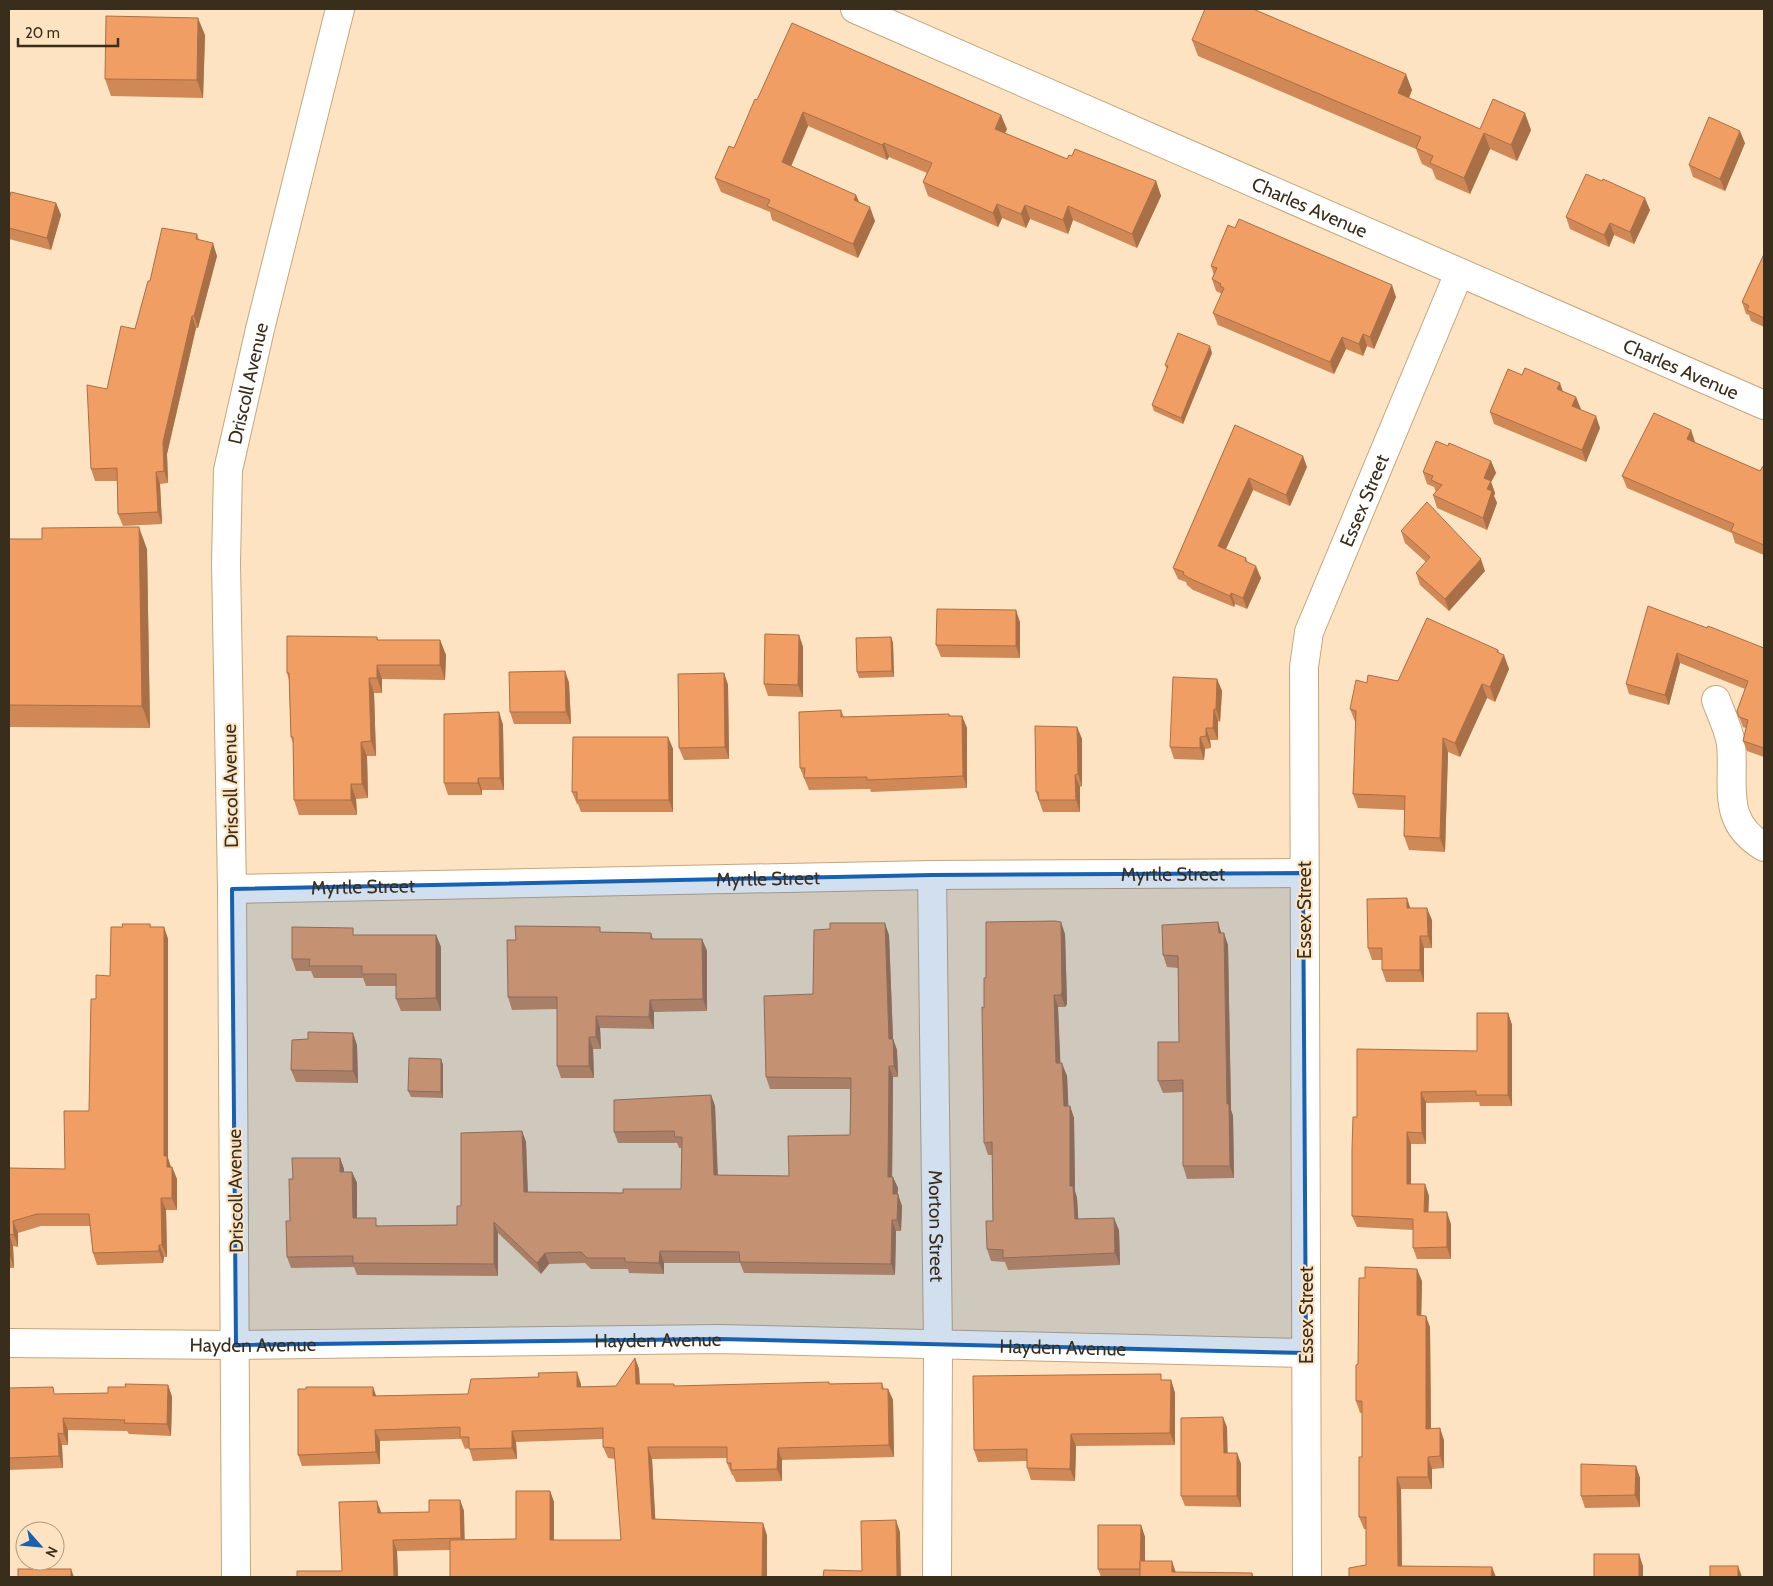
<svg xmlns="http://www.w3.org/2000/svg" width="1773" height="1586" font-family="Cabin,sans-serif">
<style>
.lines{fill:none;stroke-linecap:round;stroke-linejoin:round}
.minor-casing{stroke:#c5a67d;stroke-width:30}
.minor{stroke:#fff;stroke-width:28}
.wall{fill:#cf8856}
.shaded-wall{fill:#a96f46}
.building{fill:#f19e64;stroke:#a96f46}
.marked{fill:#1860b0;fill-opacity:0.2;stroke:#1860b0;stroke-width:4;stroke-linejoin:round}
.labels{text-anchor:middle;stroke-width:4;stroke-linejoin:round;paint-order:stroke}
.street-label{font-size:19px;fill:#392d1c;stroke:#fde3c1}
</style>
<rect width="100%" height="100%" fill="#fde3c1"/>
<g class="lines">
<defs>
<g id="minor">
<path id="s1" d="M855,9l909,396"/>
<path d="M1716,700c5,14 13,30 15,44 4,41 -11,77 33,103"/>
<path id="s2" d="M932,875l6,469 -1,233"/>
<path id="s3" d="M232,889l700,-14 371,-2"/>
<path id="s4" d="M9,1343l227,2 483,-6 587,14"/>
<path id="s5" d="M236,1577l-4,-688 -6,-326 2,-93 32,-141 80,-320"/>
<path id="s6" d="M1307,1577l-3,-910 5,-35 150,-359"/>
</g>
</defs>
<use href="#minor" class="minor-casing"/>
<use href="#minor" class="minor"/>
</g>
<g class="wall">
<path d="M205,35l-2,63 -92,-2 -6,-17z"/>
<path d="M1192,40l220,50 -3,8 71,31 51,1 -14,31 -27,-12 -20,45 -34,-15 -4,-10 -10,-5 -6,-15 -218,-93z"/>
<path d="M757,100l250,29 -2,4 62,26 89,22 5,15 -24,52 -64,-28 -5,14 -38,-15 -4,9 -24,-10 -4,9 -70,-31 -5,-14 4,-9 -38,-16 -2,3 -79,-34 -17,40 65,29 3,7 16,19 -17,37 -86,-38 -2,-8 -49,-20 -6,-14 19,-30z"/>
<path d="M1745,143l-20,48 -32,-14 -4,-12z"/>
<path d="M1602,181l48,29 -16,34 -20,-9 -5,12 -39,-18 -4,-12z"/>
<path d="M9,199l47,4 5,12 -10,35 -42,-11z"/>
<path d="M197,234l2,6 18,16 -19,72h-2l-29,126 1,29 -8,1 2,40 -39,2 -5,-12 -1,-33h-22l-4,-12 16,-80 28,-60 15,-48z"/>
<path d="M1764,254v73l-13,-6 -2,-6 -3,-1 -4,-12z"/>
<path d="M1211,266l185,31 -22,52 -7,-3 -4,10 -17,-7 -12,25 -116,-49 -5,-12 9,-19 -6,-3 -4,-12 2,-4z"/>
<path d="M1212,353l-29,71 -29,-13 -2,-6 15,-36 -2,-4z"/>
<path d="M1563,391l13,6 4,13 20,18 -14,34 -92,-38 -4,-12z"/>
<path d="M1235,425l72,42 -17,39 -37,-16 -27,59 20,9 2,5 13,15 -14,31 -12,-5 -1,3 -41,-17 -6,-5 -1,-3 -8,-3 -5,-11z"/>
<path d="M1691,430l4,13 65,28 4,-5v89l-29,-12 -3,-10 -105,-45 -5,-12z"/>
<path d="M1448,446l43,15 5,12 -5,9 4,11 -1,3 3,7 -10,27 -50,-22 -4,-13 3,-3 -2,-5 -7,-3 -4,-12z"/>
<path d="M1401,531l84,40 -36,40 -29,-26 -4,-12 10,-11 -21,-19z"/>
<path d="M9,539h33l105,10 3,179 -141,-1z"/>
<path d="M1020,622v36l-79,-1 -5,-12z"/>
<path d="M1707,628l57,20v109l-17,-6 -4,-10 3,-13 -3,-1 -6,-16 8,-22 -65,-26 -11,42 -40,-11 -3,-10z"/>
<path d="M799,635l4,12v50l-35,-1 -4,-12z"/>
<path d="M377,637l1,3h62l6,15 -1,25 -63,-1v14h-8l2,63h-9l1,42 -12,1 1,16h-58l-5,-15 -1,-57 -2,-6 -2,-57 -2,-7z"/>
<path d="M891,637l2,6 1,34 -35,1 -2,-6z"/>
<path d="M1499,653l10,16 -14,33 -8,-4 -27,59 -12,-5 -3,100 -36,-2 -5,-14v-26l-46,-2 -5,-14 3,-70 -6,-15 17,-26 31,-2z"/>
<path d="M565,671l4,12 2,41h-57l-4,-12z"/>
<path d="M724,673l4,12 1,74 -45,1 -5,-12z"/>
<path d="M1217,679l5,12 -2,31 -2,-1v19h-8l1,8 -6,1 -1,11 -30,-1 -4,-12z"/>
<path d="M841,710l3,7 105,-3 1,2h12l5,12v60l-96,4 -1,-3 -61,1 -9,-22z"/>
<path d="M499,712l4,13 1,65h-22v5h-34l-4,-12z"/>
<path d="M1077,727l5,12v47l-2,1v25h-37l-7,-20z"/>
<path d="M668,737l5,12v63h-92l-3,-8h-1l-5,-12z"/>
<path d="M1411,908l21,12v28h-8v34h-38l-4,-12v-10h-10l-4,-12z"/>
<path d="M150,924l1,3h13l4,12v219l3,9h1l5,12v31h-11l1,47h-3l-1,6 -66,2 -4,-12 -3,-27h-49l-23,7v14l-5,-1 1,22h-5v-100l56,1 24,-58 7,-112 14,-23 13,-49z"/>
<path d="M602,932l49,1 2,6h49l5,12v60l-53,1v17l-54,-1 1,21h-8l1,29h-33l-4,-12v-57l-45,1 -4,-13 8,-57z"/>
<path d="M1222,933l6,12 3,165 2,6 1,62 -47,1 -4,-13v-74l-20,1 -5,-12 21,-39 -1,-74 -11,-1 -4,-12z"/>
<path d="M1065,934l2,70 -2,3h-7l2,56 7,13 1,30h2l4,12 1,73 2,7 1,21 41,11 1,35 -112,5 -3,-8 -14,-1 -4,-12 6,-28 -1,-66h-4l-4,-12v-135l2,-30z"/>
<path d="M355,935h81l5,12v64h-40l-5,-12v-13h-30l-3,-8h-49l-3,-7h-15l-4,-12z"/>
<path d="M889,935l4,104 4,11 1,27h-5l-1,100 6,11 -1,6 5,12 -1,25h-5l-1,44 -151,-2 -4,-10h-76v11l-35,-1 -1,-4h-37l-6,-6 -36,1 -8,10 -43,-41v43l-141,-1 -3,-8 -63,1 -4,-11 6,-78 47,-21 4,11v3h8l5,11v35l22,8 78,-1 4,-19 61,-75 4,11 2,50 95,1 58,-4 1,-41h-3l-2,-5h-59l-4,-11 97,-37 4,11 3,69 71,1 61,-41v-46h-80l-4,-12 47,-83z"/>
<path d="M1508,1013l4,12v81h-32l-1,-4 -53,1v41h-15v40h14l4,12 -1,16 23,12v35h-34l-4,-11v-18l-56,-3 -5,-11 5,-99 120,-66z"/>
<path d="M357,1045l1,38 -62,-1 -5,-12z"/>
<path d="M441,1059l2,6v33l-32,-1 -3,-6z"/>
<path d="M1422,1281l-1,35 9,11 1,102 13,11v28l-12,1v20h-31l1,77 -36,-1v-36h-2l-5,-12 3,-60v-44h-2l-4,-12 2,-37z"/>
<path d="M635,1358l4,11 1,15h34v2l208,-3 2,6h4l5,11 1,57 -112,3v21l-46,1 -3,-7h-1l-5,-12v-5l-75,1 3,60 112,16 -317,15 -53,1 1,26h-101l45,-6 39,-58 48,-1 31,-12 4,11v29l52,-1 34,-48 4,11v38h67l-6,-81 -7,-1 -5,-11v-8l-87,3 1,17 -44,2 -4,-13 -4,1 -4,-10 -81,2v23l-78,2 -4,-11 8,-66 70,7 92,-2 113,-10v3l35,-1z"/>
<path d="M1163,1380h8l4,13v52l-99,1 -1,35 -44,-1 -4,-12v-7l-49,1 -4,-12z"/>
<path d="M168,1385l4,12 -1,39 -42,-2 -2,-3 -59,-1v15h-6l1,23 -54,2v-82l47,6 52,-1 18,-6z"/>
<path d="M1227,1427v26h10l4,11v43l-56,-1 -4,-10z"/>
<path d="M1636,1466l4,12v29l-55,1 -4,-12z"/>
<path d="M1141,1525l4,12v24l31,11 76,1 2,4h-153l-3,-8z"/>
</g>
<g class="shaded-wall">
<path d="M198,18l7,17 -2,63 -6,-18z"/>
<path d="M1406,74l6,16 -8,20 -6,-17z"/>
<path d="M9,90l1,2 -1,50z"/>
<path d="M803,112l5,14 -21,50 -5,-14z"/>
<path d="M1525,113l6,17 -14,31 -6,-16z"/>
<path d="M1001,115l6,14 -7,14 -5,-14z"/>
<path d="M1740,131l5,12 -20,48 -5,-12z"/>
<path d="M1484,133l6,16 -20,45 -6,-16z"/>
<path d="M884,143l5,14 -2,3 -5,-15z"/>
<path d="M1156,181l5,15 -24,52 -5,-14z"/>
<path d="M856,195l6,14 -8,-9z"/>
<path d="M1645,198l5,12 -16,34 -4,-12z"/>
<path d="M56,203l5,12 -10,35 -4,-12z"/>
<path d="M997,204l5,14 -4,9 -5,-14z"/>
<path d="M1025,205l5,14 -4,9 -5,-14z"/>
<path d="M1068,206l5,14 -5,14 -5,-14z"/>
<path d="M870,207l5,14 -17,37 -5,-14z"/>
<path d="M1610,223l4,12 -5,12 -5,-12z"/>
<path d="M213,243l4,13 -19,72 -4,-12z"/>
<path d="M1392,285l4,12 -22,52 -4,-12z"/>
<path d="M192,316l4,12 -29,126 1,29 -4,-12 -1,-29z"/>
<path d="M1363,334l4,12 -4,10 -4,-12z"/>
<path d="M1342,337l4,12 -12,25 -4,-12z"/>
<path d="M1210,346l2,7 -29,71 -2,-6z"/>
<path d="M1560,383l4,12 -7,-6z"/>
<path d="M1576,397l5,12 -4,9 -5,-12z"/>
<path d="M1596,416l4,12 -14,34 -4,-12z"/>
<path d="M1691,430l4,12 -4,9 -4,-12z"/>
<path d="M1303,456l4,11 -17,39 -4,-11z"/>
<path d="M1491,461l5,12 -5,9 4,11 -1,3 3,7 -10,27 -4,-12 1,-40z"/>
<path d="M156,472l4,12 2,40 -4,-12z"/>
<path d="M1249,478l4,12 -31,67 -4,-11z"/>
<path d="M139,527l8,22 3,179 -8,-22z"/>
<path d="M1481,559l4,12 -36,40 -4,-12z"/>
<path d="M1256,566l5,12 -14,31 -4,-11z"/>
<path d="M1231,593l4,11 -1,3 -4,-11z"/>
<path d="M1016,610l4,12v36l-4,-12z"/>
<path d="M799,635l4,12v50l-5,-12z"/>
<path d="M891,637l2,6 1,34 -2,-6z"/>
<path d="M440,640l6,15 -1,25 -5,-15z"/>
<path d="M1498,650l4,10 2,-5 5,14 -14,33 -5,-15z"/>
<path d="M1677,653l3,10 -11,42 -4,-10z"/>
<path d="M377,665l5,14v14l-5,-15z"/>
<path d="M565,671l4,12 2,41 -5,-12z"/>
<path d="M724,673l4,12 1,74 -4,-12z"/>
<path d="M369,678l5,15 2,63 -5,-15z"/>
<path d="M1217,679l5,12 -2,31 -4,-13z"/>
<path d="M1482,684l5,14 -27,59 -5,-14z"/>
<path d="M1214,709l4,12v19l-5,-12z"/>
<path d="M499,712l4,13 1,65 -4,-12z"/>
<path d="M962,716l5,12v60l-4,-12z"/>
<path d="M1077,727l5,12v47l-4,-12z"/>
<path d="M1206,728l4,12 1,8 -5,-12z"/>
<path d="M668,737l5,12v63l-4,-12z"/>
<path d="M1200,737l5,12 -1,11 -4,-12z"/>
<path d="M1443,738l5,14 -3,100 -5,-14z"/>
<path d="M361,742l6,14 1,42 -6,-14z"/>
<path d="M1075,775l5,12v25l-4,-12z"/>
<path d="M478,778l4,12v5l-4,-12z"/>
<path d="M351,784l5,15 1,16 -6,-15z"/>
<path d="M1407,898l4,12 -4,-2z"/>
<path d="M1427,908l5,12v28l-4,-12z"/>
<path d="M1061,922l4,12 2,70 -2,3 -4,-12z"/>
<path d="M1218,922l4,13 -3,-2z"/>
<path d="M885,923l4,12 4,104 4,11 1,27 -4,-11 -5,-27z"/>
<path d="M164,927l4,12v219l3,10v11l-7,-23z"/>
<path d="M1224,933l4,12 3,165 2,6 1,62 -4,-12 -3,-62z"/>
<path d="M436,935l5,12v64l-5,-13z"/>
<path d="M1420,936l4,12v34l-4,-12z"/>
<path d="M702,939l5,12v60l-4,-12z"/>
<path d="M1054,995l4,12 3,69 -5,-13z"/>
<path d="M650,1000l4,12v17l-5,-12z"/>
<path d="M1508,1013l4,12v81l-4,-11z"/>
<path d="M596,1016l4,12 1,21 -5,-12z"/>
<path d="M353,1033l4,12 1,38 -5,-12z"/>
<path d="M589,1037l4,12 1,29 -5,-12z"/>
<path d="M441,1059l2,6v33l-2,-6z"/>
<path d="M1062,1063l5,13 2,42 -5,-12z"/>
<path d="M889,1066l4,11 -1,111 -4,-11z"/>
<path d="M1421,1092l5,11v41l-4,-11z"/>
<path d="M711,1095l4,11 3,81 -4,-12z"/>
<path d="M1070,1106l4,12 1,73 2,7 2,33 -4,-12 -5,-33z"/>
<path d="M522,1131l4,11 2,61 -4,-11z"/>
<path d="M1407,1132l4,12v51l-4,-11z"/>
<path d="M340,1158l4,11v14l-4,-11z"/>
<path d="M172,1167l5,12v31l-5,-12z"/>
<path d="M352,1172l5,11v46l-4,-11z"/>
<path d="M893,1177l5,11 -1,18 -4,-12z"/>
<path d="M1425,1184l4,12 -1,28 -4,-12z"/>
<path d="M898,1194l4,12 -1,25 -4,-11z"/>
<path d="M161,1198l5,12 1,47 -5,-12z"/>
<path d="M1447,1212l4,12v35l-4,-12z"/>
<path d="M1114,1218l5,12 1,35 -5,-12z"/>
<path d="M892,1220l4,11 -1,44 -4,-11z"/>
<path d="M13,1221l5,12v14l-4,-12z"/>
<path d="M494,1222l4,11v43l-4,-12z"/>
<path d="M9,1234l4,12 1,22 -4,-12z"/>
<path d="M159,1245l5,12 -1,6 -4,-12z"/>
<path d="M660,1251l4,12v11l-5,-11z"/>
<path d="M545,1253l4,11 -8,10 -4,-11z"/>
<path d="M1417,1269l5,12 -1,46 -4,-12z"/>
<path d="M1426,1316l4,11 1,113 -5,-11z"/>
<path d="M635,1358l4,11 1,27 -4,-12z"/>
<path d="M577,1372l4,12v15l-4,-12z"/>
<path d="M1171,1380l4,13v52l-5,-12z"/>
<path d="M168,1385l4,12 -1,39 -4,-12z"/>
<path d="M373,1387l4,11 -4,-2z"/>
<path d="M888,1389l5,11 1,57 -5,-12z"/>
<path d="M1223,1417l4,10 1,37 -4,-11z"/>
<path d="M63,1418l5,12v15l-4,-11z"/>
<path d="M1440,1428l4,12v28l-4,-12z"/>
<path d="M375,1430l5,11v23l-4,-12z"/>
<path d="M512,1431l4,11 1,17 -5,-11z"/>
<path d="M58,1433l4,12 1,23 -4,-12z"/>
<path d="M1071,1434l5,12 -1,35 -5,-12z"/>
<path d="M648,1447l4,12 4,72 -4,-12z"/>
<path d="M778,1448l4,12v21l-5,-12z"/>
<path d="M1237,1453l4,11v43l-4,-11z"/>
<path d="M1428,1457l4,12v20l-4,-12z"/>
<path d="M1636,1466l4,12v29l-5,-12z"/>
<path d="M1397,1477l4,12 1,88 -4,-11z"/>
<path d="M550,1491l4,11v50l-4,-12z"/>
<path d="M460,1500l4,11 1,39 -4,-12z"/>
<path d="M377,1501l4,11 1,12 -4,-11z"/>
<path d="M896,1520l4,12 1,45h-4z"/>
<path d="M763,1523l4,12v42h-5z"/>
<path d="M1141,1525l4,12v40l-4,-8z"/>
<path d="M393,1540l4,11 1,26h-4z"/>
<path d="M1639,1554l4,12v11h-4z"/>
<path d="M1172,1561l5,15 -5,-4z"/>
<path d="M1738,1566l4,11h-4z"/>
<path d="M1492,1567l4,10h-5z"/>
<path d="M71,1569l3,8h-3z"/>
</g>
<g class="building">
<path d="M1205,9h48l153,65 -8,19 82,36 13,-30 32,14 -14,32 -27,-12 -20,45 -34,-15 3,-7 -17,-8 5,-11 -229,-97z"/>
<path d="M106,16l92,2 -1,62 -92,-1z"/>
<path d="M792,23l209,92 -6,14 72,30 2,-4 3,1 3,-7 81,32 -24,53 -64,-28 -5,14 -38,-15 -4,9 -24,-10 -4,9 -70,-31 9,-19 -48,-20 -2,2 -79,-33 -21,50 74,33 -2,5 16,7 -17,37 -86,-38 3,-6 -55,-22 14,-32 5,2 21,-49 2,1z"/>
<path d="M1709,117l31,14 -20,48 -31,-14z"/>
<path d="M1586,174l16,7 1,-2 42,19 -15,34 -20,-9 -6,12 -38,-18z"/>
<path d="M11,192l45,11 -9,35 -38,-10v-29z"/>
<path d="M1239,219l153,66 -22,52 -7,-3 -4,10 -17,-7 -12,25 -117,-49 11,-25 -4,-2 1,-2 -9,-5 5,-11 -6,-2 17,-41 7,3z"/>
<path d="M162,228l35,6 -1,5 17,4 -19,73h-2l-29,126 1,29 -8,1 2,40 -40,2 -1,-46 -26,1 -4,-84 20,4 14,-63 14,3 13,-48h2z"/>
<path d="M1764,254v64l-17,-8 2,-4 -7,-4z"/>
<path d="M1178,333l32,13 -29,72 -29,-13 16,-39 -3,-1z"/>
<path d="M1525,368l35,15 -3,6 19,8 -4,9 24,10 -14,34 -92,-38 18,-43 14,6z"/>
<path d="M1654,413l37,17 -4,9 73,32 3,-5h1v79l-33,-14 3,-7 -112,-48z"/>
<path d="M1235,425l68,31 -17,39 -37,-17 -31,68 28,12 -1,3 11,5 -13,32 -12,-5 -1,3 -41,-18 -6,-4 1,-2 -11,-4z"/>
<path d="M1436,441l12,5 1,-3 42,18 -7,17 7,3 -4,8 5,2 -9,27 -50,-23 9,-10 -11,-5 2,-4 -10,-4z"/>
<path d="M1427,502l54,57 -36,40 -29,-26 14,-16 -29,-26z"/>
<path d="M139,527l3,179 -133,-1v-166h33v-11z"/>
<path d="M1648,606l59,22 1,-2 56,22v100l-21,-7 5,-21 -9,-3 -2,-6 11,-30 -71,-28 -12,42 -39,-11z"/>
<path d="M937,609l79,1v36l-80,-1z"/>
<path d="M1427,618l71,32 -1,2 7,3 -14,32 -8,-3 -27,59 -12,-5 -3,100 -36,-2 1,-40 -52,-2 3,-83 -6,-2 6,-29 11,3 1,-8 30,6z"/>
<path d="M765,634l34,1 -1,50 -34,-1z"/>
<path d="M287,636l90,1v3h63v25h-63v13h-8l2,63 -10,1 1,42h-11v16h-57l-1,-63h-2l-2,-64h-2z"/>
<path d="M891,637l1,34 -35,1 -1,-34z"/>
<path d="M565,671l1,41h-56l-1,-40z"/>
<path d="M724,673l1,74 -46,1 -1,-74z"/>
<path d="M1173,677l44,2 -1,30h-2l-1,19h-7v8l-6,1v11l-30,-1z"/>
<path d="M841,710v7l108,-3v2h13l1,60 -96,4v-3l-63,1 1,-10h-5l-1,-56z"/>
<path d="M499,712l1,66h-22v5h-34v-69z"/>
<path d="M1035,726l42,1 1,47 -3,1 1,25h-37l-1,-8h-2z"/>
<path d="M573,737h95l1,63h-92v-8h-5z"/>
<path d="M1407,898v10h20l1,28h-8v34h-38v-22h-14l-1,-49z"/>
<path d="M1055,921l6,1 1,70 -1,3h-7l2,68h6l2,43h6v80h3l2,33 39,-1 1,35 -112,5v-8l-16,-1 -1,-28h7l-1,-79 -8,1 -2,-136 2,1v-30h2v-56z"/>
<path d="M1218,922l1,11h5l3,171h2l1,62h-47v-86l-25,1v-39h21l-1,-86 -15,-1 -1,-30z"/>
<path d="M830,923h55l4,116h4l1,27h-5l-1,111h5v17h5l-1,26h-5l-1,44 -151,-2 -1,-10 -79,-1 -1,12 -34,-1v-4h-38l-6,-6 -36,1 -8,10 -43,-41v42l-141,-1v-7l-66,1 -1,-36h4l-1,-42h4l-1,-21h48v14h12l1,46h23v8l81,-1v-19h4v-73l61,-2 2,61 99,1v-4h58l1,-52h-7l-1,-6 -60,1v-32l97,-5 3,80 75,1 -1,-40 62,-1 1,-57 -85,-1 -2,-81 49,-2 1,-64 16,-1z"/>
<path d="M122,924h28v3h14v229h3v11h5v31h-11l1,47h-3v6l-66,2 -4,-39h-52l-24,7 1,14 -5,-1v-66l56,1 -1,-58h25l2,-112h5v-24l14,1 1,-49h12z"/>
<path d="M515,926l85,1v5l51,1v6h51l1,60 -53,1 -1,17 -53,-1v21h-7v29h-32v-69h-49l-1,-57h9z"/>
<path d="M292,927l61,1v7h83v63l-40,1v-25h-34v-8h-53l1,-7h-18z"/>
<path d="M1477,1013h31v82h-32v-4l-55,1 1,41 -15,-1v52h18l-1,28h23v35l-34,1v-29l-61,-3v-67l1,-32h4v-68l120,2z"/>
<path d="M308,1032l45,1v38l-62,-1 1,-30 16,-1z"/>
<path d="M409,1058l32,1v33l-33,-1z"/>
<path d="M9,1236l1,20h-1z"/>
<path d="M1365,1267l52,2v46l9,1v113l14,-1v28l-12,1v20h-31l1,89 94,1 -1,10h-142v-9l17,-3v-48h-7v-60h3v-56h-6v-36l2,-1 1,-86h6z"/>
<path d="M635,1358l1,26h38v2l155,-4v2l53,-1v6h6l1,56 -111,3 -1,21 -46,1v-7h-4v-16h-79l4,72 111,4 -1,54h-312v-37l66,-1v-48h34v49h71l-7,-92 -11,-1v-19l-91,3v17l-43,1v-12h-9v-10l-85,3 1,22 -78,3v-66h8v-2h67v9l95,-2 3,-15 68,-2 -1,-4 39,-1v15l39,-1z"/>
<path d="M1161,1374v6h10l-1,53 -99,1 -1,35 -43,-1v-19l-53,1 -1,-74z"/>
<path d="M125,1384l43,1 -1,39 -43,-1 1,-3 -62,-2 1,16 -6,-1 1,23 -50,2v-70l44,-1 1,7 54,-1v-6h18z"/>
<path d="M1223,1417l1,36h13v43h-56v-78z"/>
<path d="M1581,1464l55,2 -1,29 -54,1z"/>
<path d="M429,1500h31l1,38 -68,2 1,37h-97v-6h45l-3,-69 38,-1 1,12 51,-1z"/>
<path d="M896,1520l1,57h-74l1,-7 38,1 -1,-50z"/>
<path d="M1098,1525h43l-1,44h-42z"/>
<rect x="1594" y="1554" width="45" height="23"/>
<path d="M1140,1561h32v11l80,1v4h-112z"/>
<rect x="1710" y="1566" width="28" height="11"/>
<rect x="18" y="1569" width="53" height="8"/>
</g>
<path class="marked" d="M1303,873l3,480 -587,-14 -483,6 -4,-456 700,-14z"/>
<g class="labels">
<g class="street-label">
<text dy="7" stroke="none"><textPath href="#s1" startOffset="496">Charles Avenue</textPath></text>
<text dy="7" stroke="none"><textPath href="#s1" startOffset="901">Charles Avenue</textPath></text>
<text dy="7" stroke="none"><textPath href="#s5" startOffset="1196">Driscoll Avenue</textPath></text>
<text dy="7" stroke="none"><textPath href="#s6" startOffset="1088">Essex Street</textPath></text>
<text transform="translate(230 786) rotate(-91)" y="7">Driscoll Avenue</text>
<text dy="7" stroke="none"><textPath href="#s3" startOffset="941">Myrtle Street</textPath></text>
<text dy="7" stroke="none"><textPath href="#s3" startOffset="536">Myrtle Street</textPath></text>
<text dy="7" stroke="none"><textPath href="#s3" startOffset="131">Myrtle Street</textPath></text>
<text transform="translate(1304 910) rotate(-90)" y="7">Essex Street</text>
<text transform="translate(235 1191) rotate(-91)" y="7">Driscoll Avenue</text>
<text dy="7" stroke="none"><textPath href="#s2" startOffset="351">Morton Street</textPath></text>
<text transform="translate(1306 1315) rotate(-90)" y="7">Essex Street</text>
<text dy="7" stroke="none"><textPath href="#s4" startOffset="649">Hayden Avenue</textPath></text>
<text dy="7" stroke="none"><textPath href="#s4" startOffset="244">Hayden Avenue</textPath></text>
<text dy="7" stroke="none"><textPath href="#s4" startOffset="1054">Hayden Avenue</textPath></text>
</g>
</g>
<rect width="1773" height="1586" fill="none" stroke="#392d1c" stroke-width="20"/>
<g transform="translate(40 1546) rotate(117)"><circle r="24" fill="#fde3c1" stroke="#af9a7f"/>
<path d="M0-4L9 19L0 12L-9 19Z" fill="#1860b0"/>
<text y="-8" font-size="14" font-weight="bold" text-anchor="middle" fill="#392d1c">N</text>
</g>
<path d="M18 38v8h100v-8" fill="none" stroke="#392d1c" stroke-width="2.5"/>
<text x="25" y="38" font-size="15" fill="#392d1c" stroke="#fde3c1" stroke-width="4" paint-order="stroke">20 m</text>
</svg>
